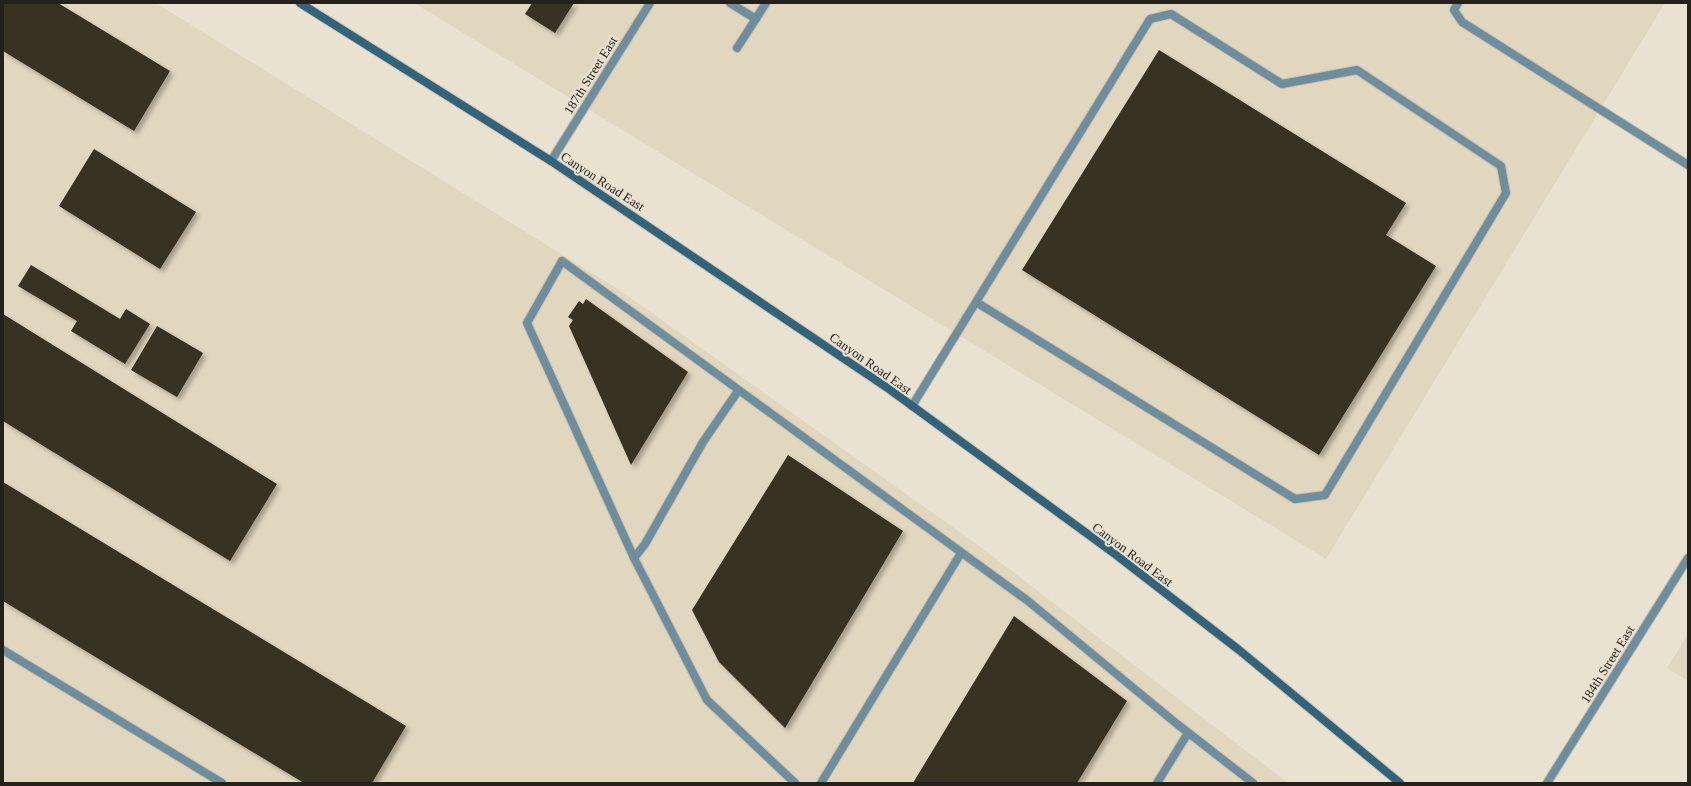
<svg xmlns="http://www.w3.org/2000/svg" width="1691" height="786" font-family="'Times New Roman',serif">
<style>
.built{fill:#e1d6be}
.building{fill:#383224;filter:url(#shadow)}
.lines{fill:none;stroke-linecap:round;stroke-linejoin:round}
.service-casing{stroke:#c6bfb0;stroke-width:10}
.minor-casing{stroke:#c6bfb0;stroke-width:10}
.secondary-casing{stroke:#c6bfb0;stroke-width:10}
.service{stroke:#6e8d9d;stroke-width:8}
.minor{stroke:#6e8d9d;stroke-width:8}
.secondary{stroke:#33637b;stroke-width:8}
.labels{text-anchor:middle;stroke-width:4;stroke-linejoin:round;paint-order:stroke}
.street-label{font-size:13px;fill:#24211b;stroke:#eae2d1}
</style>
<defs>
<filter id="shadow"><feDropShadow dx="3.5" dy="3.5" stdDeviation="2" flood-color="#0004"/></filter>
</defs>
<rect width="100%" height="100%" fill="#eae2d1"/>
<g class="built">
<path d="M3,3h153l462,286 360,256 310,238h-1285z"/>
<path d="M414,3h1251l-339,556z"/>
<path d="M1688,634v47l-21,-13z"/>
</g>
<g class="building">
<path d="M3,3h55l112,68 -36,60 -131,-80z"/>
<path d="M532,3h42l-19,30 -30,-19z"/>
<path d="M1159,50l247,153 -20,32 50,31 -117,189 -297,-185z"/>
<path d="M94,149l102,63 -36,57 -101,-63z"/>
<path d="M31,265l89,54 6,-10 24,15 -25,40 -54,-33 6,-10 -59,-35z"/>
<path d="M586,299l102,73 -57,93 -62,-139 4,-6 -5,-3 11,-16 4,3z"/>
<path d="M3,314l274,170 -47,77 -227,-140z"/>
<path d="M157,326l46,27 -26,44 -46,-27z"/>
<path d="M788,455l115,76 -118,197 -66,-66 -27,-52z"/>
<path d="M3,482l403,244 -34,57h-68l-301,-182z"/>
<path d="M1014,616l113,85 -50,82h-164z"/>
</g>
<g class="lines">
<defs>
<g id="service">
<path d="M730,3l26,16"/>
<path d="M1458,3l-4,7 8,12 226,143"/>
<path d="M737,48l29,-45"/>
<path d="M912,406l238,-387 21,-5 111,70 75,-14 144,96 5,27 -181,302 -30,4 -319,-197"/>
<path d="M634,558l11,-14 58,-102 35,-51"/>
<path d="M3,650l219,133"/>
<path d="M795,783l-88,-83 -73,-142 -107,-235 35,-62 466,340 149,123 76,59"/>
<path d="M821,783l140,-230"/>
<path d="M1157,783l31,-50"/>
</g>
<g id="minor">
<path d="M551,161l99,-158"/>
<path d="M1547,783l141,-225"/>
</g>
<path id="secondary" d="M300,3l251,158 338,228 226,165 124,96 161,133"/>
</defs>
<use href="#service" class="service-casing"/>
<use href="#minor" class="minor-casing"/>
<use href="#secondary" class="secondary-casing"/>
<use href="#service" class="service"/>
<use href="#minor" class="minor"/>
<use href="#secondary" class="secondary"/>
</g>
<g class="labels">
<g class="street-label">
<text transform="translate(590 75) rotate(-58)" y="5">187th Street East</text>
<text transform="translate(603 181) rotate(33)" y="5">Canyon Road East</text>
<text transform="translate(871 363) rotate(35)" y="5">Canyon Road East</text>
<text transform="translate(1133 554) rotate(37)" y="5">Canyon Road East</text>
<text transform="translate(1607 664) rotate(-58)" y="5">184th Street East</text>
</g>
</g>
<rect width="1691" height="786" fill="none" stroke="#24211b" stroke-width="8"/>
</svg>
